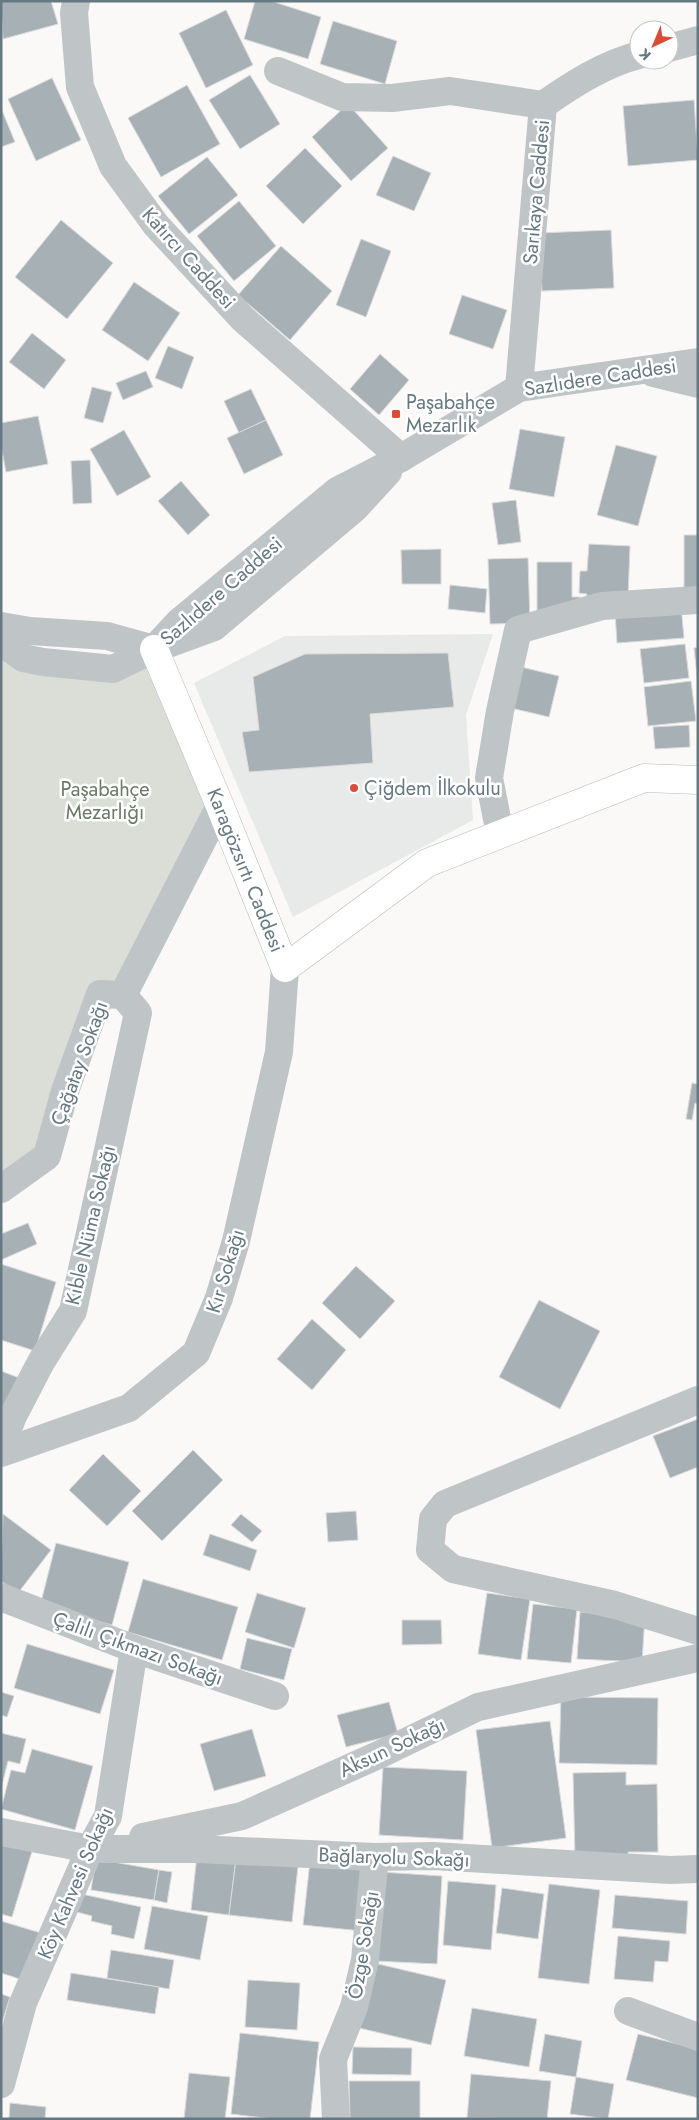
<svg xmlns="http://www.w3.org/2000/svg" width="699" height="2120" font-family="Jost,sans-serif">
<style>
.built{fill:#e8e9e9}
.green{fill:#daded7}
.building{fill:#a6b0b5;stroke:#dcdbda}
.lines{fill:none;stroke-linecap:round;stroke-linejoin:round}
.secondary-casing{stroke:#b4babe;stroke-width:29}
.street{stroke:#bfc4c7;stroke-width:28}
.secondary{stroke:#fff;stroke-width:28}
.poi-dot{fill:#d94c38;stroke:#fff;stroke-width:2}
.labels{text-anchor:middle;stroke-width:5;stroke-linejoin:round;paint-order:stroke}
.street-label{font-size:20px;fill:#667881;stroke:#fff}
.poi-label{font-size:20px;fill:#667881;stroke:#fff;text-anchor:start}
.park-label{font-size:20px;fill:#6b7965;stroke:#fff}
</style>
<rect width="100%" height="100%" fill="#faf9f8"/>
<path class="built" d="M493,634l-27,81 7,105 -180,97 -99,-234 91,-47z"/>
<path class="green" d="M1,642l111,27 42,-20 66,157 -183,340 -36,43z"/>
<g class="building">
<path d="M1,1h50l7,23 -55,15z"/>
<path d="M255,1h16l50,16 -13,42 -64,-20z"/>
<path d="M226,10l27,55 -47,23 -27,-55z"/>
<path d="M333,21l64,20 -12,43 -65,-20z"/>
<path d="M250,75l30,49 -40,25 -31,-49z"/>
<path d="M52,78l29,62 -45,21 -28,-62z"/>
<path d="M187,85l33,59 -59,33 -33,-59z"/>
<path d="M694,100l4,60 -70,6 -5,-60z"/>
<path d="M348,104l40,44 -37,33 -39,-44z"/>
<path d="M1,108l14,34 -14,5z"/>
<path d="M305,148l37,38 -39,38 -37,-38z"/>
<path d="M393,156l38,17 -17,38 -38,-16z"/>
<path d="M207,157l31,38 -49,39 -31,-38z"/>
<path d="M239,201l37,45 -42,35 -37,-45z"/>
<path d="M61,220l52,43 -46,56 -52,-42z"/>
<path d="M611,230l3,58 -72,3 -3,-58z"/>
<path d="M361,239l30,12 -25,66 -30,-12z"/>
<path d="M281,246l51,45 -42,49 -52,-45z"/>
<path d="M134,282l46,31 -32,48 -46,-31z"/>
<path d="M462,295l45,15 -14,39 -44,-15z"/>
<path d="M32,333l34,27 -22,29 -35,-27z"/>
<path d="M168,346l26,11 -12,32 -27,-11z"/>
<path d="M380,354l29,26 -30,35 -29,-26z"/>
<path d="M146,371l7,16 -30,13 -7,-17z"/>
<path d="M92,387l20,5 -9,31 -19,-5z"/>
<path d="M251,389l15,31 -27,13 -15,-32z"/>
<path d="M38,416l10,48 -42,8 -5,-27v-22z"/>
<path d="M266,420l17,35 -39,19 -17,-36z"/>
<path d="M520,429l45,8 -11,60 -45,-8z"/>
<path d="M124,430l27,47 -34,19 -27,-47z"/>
<path d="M616,445l41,11 -19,70 -41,-11z"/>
<path d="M90,460l2,43 -19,1 -2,-43z"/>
<path d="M181,481l29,34 -22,20 -30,-34z"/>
<path d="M516,500l5,42 -23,3 -6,-42z"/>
<rect x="684" y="535" width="14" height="55"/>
<path d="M589,544l41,2 -2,53 -42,-1 1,-4 -8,-1 1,-22h7z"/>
<path d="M441,549v35h-39l-1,-34z"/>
<path d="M528,558l2,65 -40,1 -2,-65z"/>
<path d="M537,562h35v35h8v15l-43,-1z"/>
<path d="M450,585l37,4 -2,24 -37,-4z"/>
<path d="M681,606l3,32 -67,5 -2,-31z"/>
<path d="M685,644l4,34 -45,5 -4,-34z"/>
<path d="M698,647v38l-4,-37z"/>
<path d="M448,653l6,54 -84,7 3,49 -124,9 -7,-40 17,-2 -6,-53 52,-23z"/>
<path d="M521,667l38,9 -10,41 -38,-9z"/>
<path d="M691,681l5,40 -48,5 -4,-39z"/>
<path d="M689,725l1,22 -35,2 -2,-22z"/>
<path d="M692,1083l6,1v20l-3,-1 -3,17 -6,-1z"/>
<path d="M28,1223l9,21 -36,16v-26z"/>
<path d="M1,1264l55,18 -21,69 -34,-11z"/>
<path d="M356,1266l39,35 -35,38 -38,-36z"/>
<path d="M539,1300l61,31 -40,78 -61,-32z"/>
<path d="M312,1319l34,31 -34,40 -35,-31z"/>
<path d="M1,1371l21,8 -21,33z"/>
<path d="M698,1419v48l-28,11 -17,-42z"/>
<path d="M193,1450l30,30 -61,61 -30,-30z"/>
<path d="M103,1454l38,37 -34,35 -38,-36z"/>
<path d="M356,1511l2,29 -30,2 -2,-29z"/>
<path d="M3,1514l48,36 -33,43 -17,-12z"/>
<path d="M241,1514l21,17 -10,11 -21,-17z"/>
<path d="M210,1534l47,16 -7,21 -47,-16z"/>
<path d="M56,1543l73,19 -17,63 -72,-19z"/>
<path d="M143,1579l95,28 -16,53 -94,-28z"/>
<path d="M257,1593l49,15 -12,40 -49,-16z"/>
<path d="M487,1593l43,6 -9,61 -43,-6z"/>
<path d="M533,1604l44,5 -6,54 -44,-4z"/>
<path d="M580,1612l65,4 -3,46 -65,-3z"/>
<path d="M402,1620h39l1,24 -40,1z"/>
<path d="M247,1638l45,11 -8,31 -44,-11z"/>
<path d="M27,1644l87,26 -14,44 -86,-26z"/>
<path d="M1,1692l13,4 -7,21 -6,-2z"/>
<path d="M561,1697l97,1 -1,67 -98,-2z"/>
<path d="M389,1702l9,32 -52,13 -9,-32z"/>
<path d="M550,1721l16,117 -74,10 -16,-118z"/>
<path d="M252,1729l14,47 -52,15 -14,-47z"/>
<path d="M1,1733l25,6 -6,25 -12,-3 -7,28z"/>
<path d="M32,1749l61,17 -18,64 -74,-21 10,-39 14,3z"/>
<path d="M383,1767l84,4 -4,69 -84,-5z"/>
<path d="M626,1772v13l31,-1 1,68h-30v7h-53l-2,-86z"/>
<path d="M1,1839l32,9 -21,69 -11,-3z"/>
<path d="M197,1855l39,4 -7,56 -38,-5z"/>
<path d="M96,1859l63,11 -5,30 -63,-10z"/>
<path d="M236,1859l62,7 -6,56 -63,-7z"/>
<path d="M310,1861l59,7 -7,63 -59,-6z"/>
<path d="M159,1870l13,2 -5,31 -13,-3z"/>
<path d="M381,1872l61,4 -5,88 -61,-3z"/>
<path d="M448,1881l48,4 -5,65 -48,-5z"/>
<path d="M549,1884l51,6 -11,94 -51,-6z"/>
<path d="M502,1888l42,6 -6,45 -42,-6z"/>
<path d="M77,1893l64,14 -7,32 -23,-5 1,-8 -21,-5 1,-5 -19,-5z"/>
<path d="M615,1895l73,6 -2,33 -74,-6z"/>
<path d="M152,1906l56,10 -8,44 -56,-11z"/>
<path d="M1,1921l40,12 -15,48 -25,-8z"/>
<path d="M618,1936l52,5 -2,21 -13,-1 -2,21 -39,-3z"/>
<path d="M111,1950l63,10 -5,29 -62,-11z"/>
<path d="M374,1963l72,17 -15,65 -72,-17z"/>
<path d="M71,1973l88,14 -4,27 -88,-14z"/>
<path d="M248,1980l52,3 -3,47 -52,-3z"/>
<path d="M1,1994l9,3 -9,29z"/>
<path d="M472,2008l65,11 -8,48 -65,-11z"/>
<path d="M240,2033l79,9 -9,77h-37l-42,-5z"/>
<path d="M545,2034l37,7 -6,36 -37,-6z"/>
<path d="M638,2034l60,15v49l-72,-18z"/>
<path d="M353,2047l59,1 -1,27 -59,-1z"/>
<path d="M189,2073l41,4 -5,42h-41z"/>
<path d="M471,2074l80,7 -4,38 -80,-1z"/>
<path d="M576,2077l38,7 -6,35 -38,-5z"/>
<path d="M349,2081h71v38h-70z"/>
<path d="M10,2103l36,4 -1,12h-36z"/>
</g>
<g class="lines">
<defs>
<path id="secondary" d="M154,649l66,157 65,162 142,-105 217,-85 54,2"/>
</defs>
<use href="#secondary" class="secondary-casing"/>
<g class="street">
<path d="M76,1l-2,12 6,74 33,79 43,59 87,94 158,139"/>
<path d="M669,48l29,-8"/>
<path d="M278,71l64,26 50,1 58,-7 93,14"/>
<path d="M653,373l45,11"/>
<path d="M519,388l24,-283c30,-21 61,-41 96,-50"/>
<path d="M1,626l29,5 77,5 47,13"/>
<path d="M1,642l22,16 20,4 70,7 41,-20 60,-22 141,-119 33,-36"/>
<path d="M154,649l25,-27 158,-131 64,-33 118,-70 179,-26"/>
<path d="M500,834l-11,-56 11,-67 18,-81 84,-24 96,-6"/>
<path d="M1,1189l46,-33 18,-65 35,-97 23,1 97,-189"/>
<path d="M698,1400l-253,104 -12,15 -3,31 23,19 162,36 83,26"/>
<path d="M1,1447l12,-31 28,-54 32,-51 65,-298 -15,-18"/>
<path d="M1,1453l128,-45 67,-55 23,-55 17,-57 43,-189 6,-84"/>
<path d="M1,1597l133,52 141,47"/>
<path d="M1,1832l89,17h106l179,8 58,-1 237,14 28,-1"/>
<path d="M143,1837l99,-21 143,-64 93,-45 220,-49"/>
<path d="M628,2011l70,26"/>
<path d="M1,2084l22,-81 67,-154 18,-33 26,-167"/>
<path d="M336,2119l-3,-60 21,-52 11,-47 10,-103"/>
</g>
<use href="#secondary" class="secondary"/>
</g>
<g class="poi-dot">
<rect x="391" y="409" width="10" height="10" rx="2.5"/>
<circle cx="354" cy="788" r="5"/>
</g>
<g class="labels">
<g class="street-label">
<text transform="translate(536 192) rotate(-85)" y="7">Sarıkaya Caddesi</text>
<text transform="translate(189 258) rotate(48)" y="7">Katırcı Caddesi</text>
<text transform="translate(600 377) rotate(-9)" y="7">Sazlıdere Caddesi</text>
<text transform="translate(221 591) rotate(-41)" y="7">Sazlıdere Caddesi</text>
<text transform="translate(246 870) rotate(68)" y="7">Karagözsırtı Caddesi</text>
<text transform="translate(79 1063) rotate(-70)" y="7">Çağatay Sokağı</text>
<text transform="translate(90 1225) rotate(-77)" y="7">Kıble Nüma Sokağı</text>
<text transform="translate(225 1271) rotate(-73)" y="7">Kır Sokağı</text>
<text transform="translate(138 1648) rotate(20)" y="7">Çalılı Çıkmazı Sokağı</text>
<text transform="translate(392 1747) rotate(-25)" y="7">Aksun Sokağı</text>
<text transform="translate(394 1857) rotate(2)" y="7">Bağlaryolu Sokağı</text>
<text transform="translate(75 1883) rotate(-67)" y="7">Köy Kahvesi Sokağı</text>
<text transform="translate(363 1945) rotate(-81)" y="7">Özge Sokağı</text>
</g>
<g class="poi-label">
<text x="406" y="409">Paşabahçe<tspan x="406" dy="23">Mezarlık</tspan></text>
<text x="364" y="795">Çiğdem İlkokulu</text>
</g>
<g class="park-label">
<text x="105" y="796">Paşabahçe<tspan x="105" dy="23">Mezarlığı</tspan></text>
</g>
</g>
<rect width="699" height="2120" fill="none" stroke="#667881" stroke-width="5"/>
<g transform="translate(654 45) rotate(224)"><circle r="24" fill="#ffffff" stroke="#c2c9cd"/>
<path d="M0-4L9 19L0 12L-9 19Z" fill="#d94c38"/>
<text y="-8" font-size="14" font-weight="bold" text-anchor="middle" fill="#667881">K</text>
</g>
</svg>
